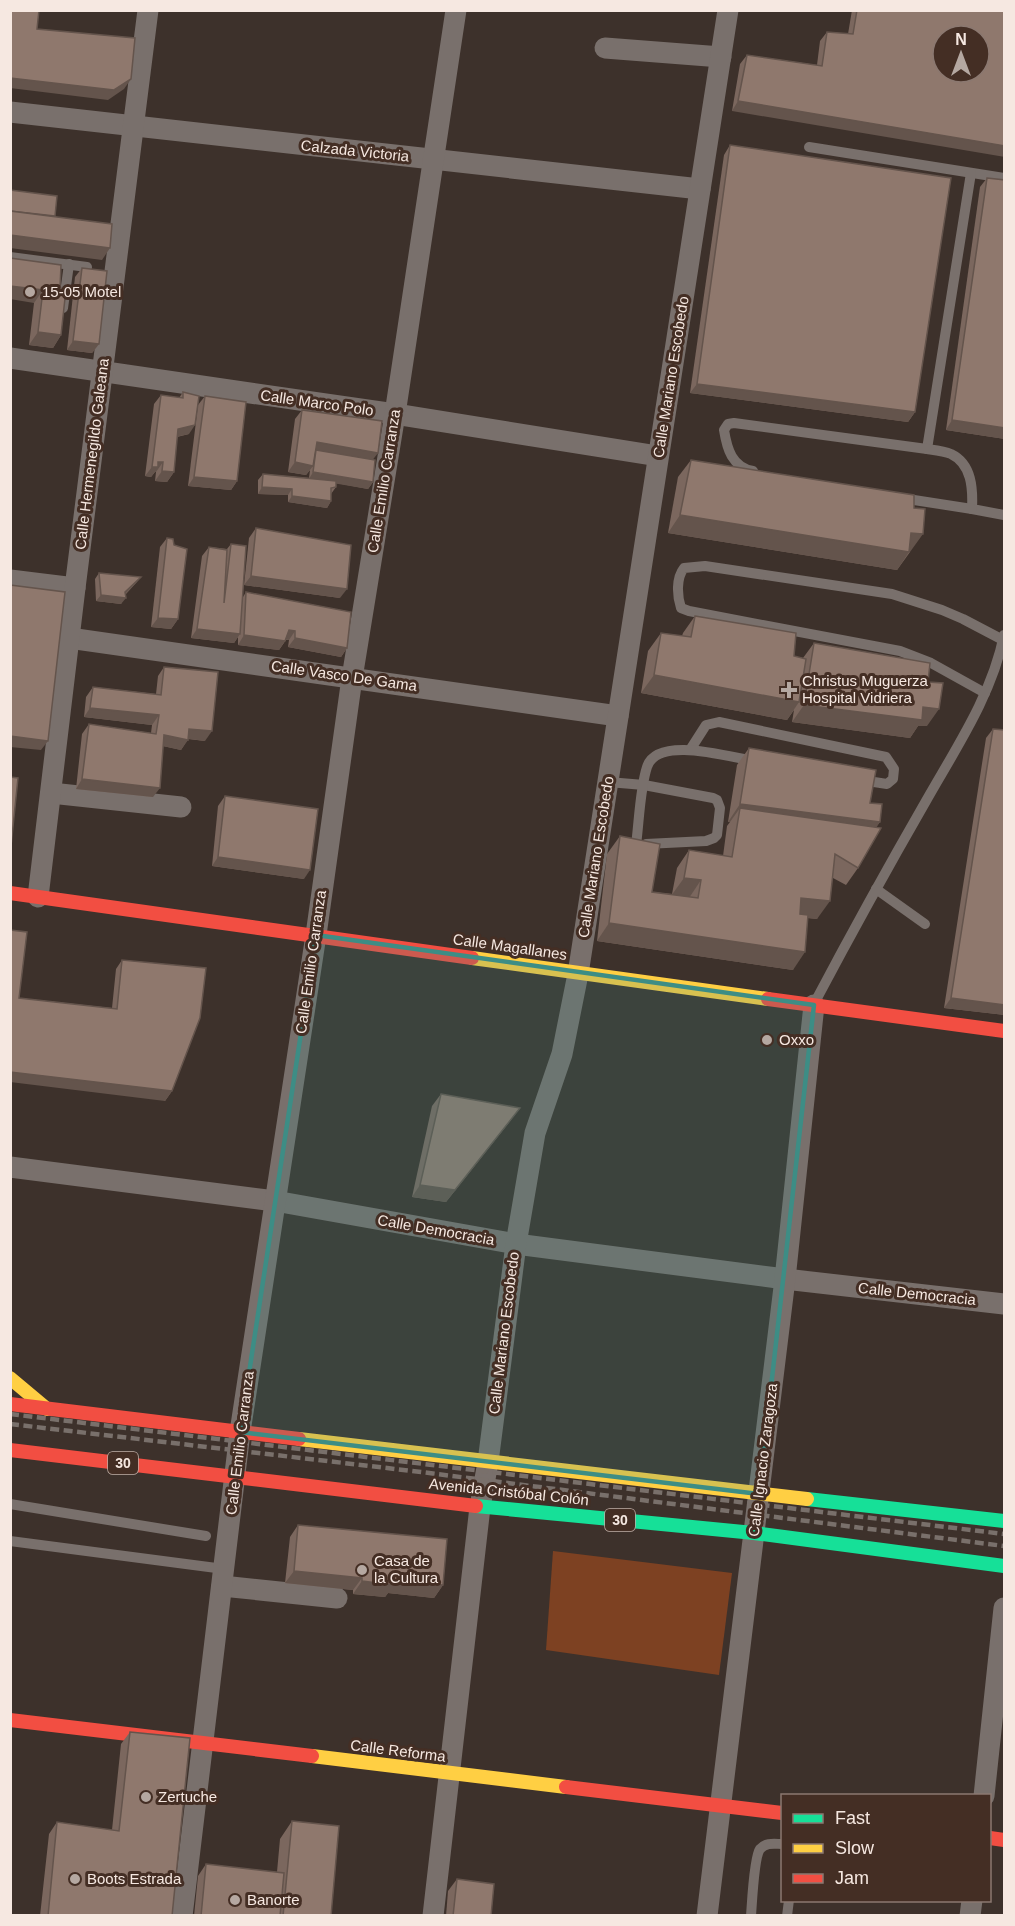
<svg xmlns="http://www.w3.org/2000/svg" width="1015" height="1926" font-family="Helvetica,sans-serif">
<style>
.green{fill:#7d4122}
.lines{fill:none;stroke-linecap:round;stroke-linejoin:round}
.lane{stroke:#79706c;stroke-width:10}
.street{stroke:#79706c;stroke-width:21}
.fast{stroke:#16e098;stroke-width:14}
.slow{stroke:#ffcf43;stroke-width:14}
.jam{stroke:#f24e42;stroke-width:14}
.rail{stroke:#79706b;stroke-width:4.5;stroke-dasharray:9 4.5;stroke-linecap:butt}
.wall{fill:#7b675e}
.shaded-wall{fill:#64544c}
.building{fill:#8f786d;stroke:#64544c;stroke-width:1.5;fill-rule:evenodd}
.marked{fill:#3d8d85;fill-opacity:0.2;stroke:#3d8d85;stroke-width:4.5;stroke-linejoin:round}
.poi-dot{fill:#b5a8a1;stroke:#442e24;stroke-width:2}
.labels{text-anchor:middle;stroke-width:6;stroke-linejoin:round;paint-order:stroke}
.shield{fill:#442e24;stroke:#c1b0a8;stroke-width:1.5}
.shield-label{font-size:14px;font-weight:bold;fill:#f6e8e1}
.street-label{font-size:15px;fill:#f6e8e1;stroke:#442e24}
.poi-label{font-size:15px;fill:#f6e8e1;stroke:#442e24;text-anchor:start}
</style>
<rect width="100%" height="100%" fill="#3d312b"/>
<path class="green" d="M553,1551l179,22 -13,102 -173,-25z"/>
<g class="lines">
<g class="lane">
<path d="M809,147l195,31"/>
<path d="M10,257l77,10"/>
<path d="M63,308l6,-44"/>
<path d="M927,449l44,-276"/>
<path d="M753,471c-21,-4 -26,-22 -29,-41l4,-6 6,-1 193,26c7,1 17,2 24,5 21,10 22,35 21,55l32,6"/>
<path d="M901,498l71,11"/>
<path d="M985,693l-54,-30 -31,-12 -211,-40 -8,-3c-4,-12 -5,-30 3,-40l21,-2 187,28 50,16 21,9 40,21"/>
<path d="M690,750l16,-25 13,-3 167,35 8,12 -1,10 -6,5 -26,-4"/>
<path d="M608,782l36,3 69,13 4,2 3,8 -3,27 -3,3 -8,3 -60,3"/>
<path d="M636,845c3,-22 4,-57 11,-78 10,-32 82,-10 107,-6"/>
<path d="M876,889l49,35"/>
<path d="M815,1002c36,-68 73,-135 111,-201 30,-53 66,-106 78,-166"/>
<path d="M10,1504l196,32"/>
<path d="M10,1541l214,28"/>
<path d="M751,1916c1,-13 3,-59 9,-67 6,-7 15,-5 22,-5"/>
<path d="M787,1916l2,-16"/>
</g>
<g class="street">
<path d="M605,48l116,9"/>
<path d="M10,112l690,77"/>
<path d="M10,358l385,56 263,42"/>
<path d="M10,580l65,8"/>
<path d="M69,638l549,78"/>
<path d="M51,793l130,14"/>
<path d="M38,897l37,-309 73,-578"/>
<path d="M10,1167l265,34 241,43 269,35 219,25"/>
<path d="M222,1586l115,12"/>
<path d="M984,1796l20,-188"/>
<path d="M182,1916l58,-484 76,-497 36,-257 43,-264 61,-404"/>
<path d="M433,1916l47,-409 8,-45 28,-218 19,-111 27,-79 16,-80 150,-964"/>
<path d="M707,1916l78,-637 29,-274"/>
<path d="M970,1916l2,-16"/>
</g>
<g class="fast">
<path d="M807,1499l197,22"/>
<path d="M476,1506l278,27 250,33"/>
</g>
<g class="slow">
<path d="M472,958l296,41"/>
<path d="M10,1378l37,31"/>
<path d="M299,1439l508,60"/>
<path d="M312,1756l254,31"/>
</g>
<g class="jam">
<path d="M10,893l462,65"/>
<path d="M768,999l236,32"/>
<path d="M10,1404l289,35"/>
<path d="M10,1450l466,56"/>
<path d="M10,1720l302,36"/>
<path d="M566,1787l216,26"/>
<path d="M990,1838l14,2"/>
</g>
<g class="rail">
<path d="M10,1414l994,120"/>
<path d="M10,1424l411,48 583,74"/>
</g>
</g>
<g class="wall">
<path d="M852,10h153l-273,101 8,-47 7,-9 70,10 3,-24 7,-9 21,2z"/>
<path d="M730,145l185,267 -7,10 -218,-29 34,-238z"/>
<path d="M987,178l18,2v259l-59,-9 34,-243z"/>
<path d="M10,258l50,30 1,47 -8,13 -24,-3 5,-42z"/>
<path d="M82,268l17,76 -7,9 -25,-3 8,-73z"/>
<path d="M183,392l6,42 -12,3 -3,35 -7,10 -12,-1 1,-9h-1l-4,5 -6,-1 9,-72 7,-9 18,3z"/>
<path d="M205,396l32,85 -6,9 -43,-4 10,-81z"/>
<path d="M302,410l71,49v23l-5,7 -32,-6v4l-5,7v7l-4,7 -39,-6v-7l-30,-1v-14l5,-6 46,4 1,-8 -4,5 -18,-3 7,-53z"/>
<path d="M691,460l219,92 -13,18 -229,-37 10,-56z"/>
<path d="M256,528l84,70 -96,-13 5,-47z"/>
<path d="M167,538l11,81 -7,10 -20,-2 9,-80z"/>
<path d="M231,544l12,53 3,-5 101,56 -6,9 -53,-10 1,-7h-3l-7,10 -41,-5v-8l-4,6 -43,-5 11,-82 7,-9 18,2z"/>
<path d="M99,573l42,4 -5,6 -10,11 -5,10 -25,-3 -1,-22z"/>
<path d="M695,616l99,40 9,2 11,-15 114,39 -1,44h-9l-8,12 -118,-16 2,-12 -7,10 -146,-27 7,-42 13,-18 21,3 1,-3z"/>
<path d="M164,667l41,74 -17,-2 -7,11 -18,-4 -10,51 -77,-8 6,-55 7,-10 62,9 1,-8 -68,-8 2,-20 7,-10 63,7 2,-18z"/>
<path d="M993,729l12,286 -61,-7 42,-270z"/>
<path d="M749,748l121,55 10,19 -4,5 -18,41 -12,17 -13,-7 -16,41 -9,-1 -15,52 -196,-29 10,-87 13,-18 32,56 20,2 5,-26 12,-18 34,6 4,-30 3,-4h-2l9,-57z"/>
<path d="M225,796l79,83 -92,-13 6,-60z"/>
<path d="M122,960l50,131 -7,10 -146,-103 93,10 4,-39z"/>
<path d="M441,1094l70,26 -65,82 -34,-5 20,-91z"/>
<path d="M298,1525l145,60 -9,13 -46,-5 -3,4 -32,-3v-4l-68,-7 5,-46z"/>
<path d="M130,1732l42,184h-132l9,-82 8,-12 55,8 9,-86z"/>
<path d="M292,1821l39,95h-137l4,-40 8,-12 71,8 3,-33z"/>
<path d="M457,1879l34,37h-45l2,-25z"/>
</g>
<g class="shaded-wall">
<path d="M10,78l121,1 -7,10 -16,11 -98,-12z"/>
<path d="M738,101l267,45v11l-273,-46z"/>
<path d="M10,235l100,13 -8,12 -92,-12z"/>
<path d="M10,286l33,4 -9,13 -24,-4z"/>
<path d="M38,332l23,3 -8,13 -24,-3z"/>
<path d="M73,341l26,3 -7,9 -25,-3z"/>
<path d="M697,384l218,28 -7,10 -218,-29z"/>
<path d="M952,420l53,8v11l-59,-9z"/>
<path d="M195,425l-6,9 -18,4 7,-9z"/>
<path d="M317,442l61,11 -7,9 -55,-12 -1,2z"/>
<path d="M158,462h5l-7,10h-1l-4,5 -6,-1 7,-9z"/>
<path d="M295,462l18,4 -7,9 -18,-3z"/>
<path d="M162,471l12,1 -7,10 -12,-1z"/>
<path d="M313,472l60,10 -5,7 -59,-10z"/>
<path d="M194,477l43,4 -6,9 -43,-4z"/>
<path d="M262,487l30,2 -4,6 -30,-1z"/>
<path d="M292,496l39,5 -4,7 -39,-6z"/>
<path d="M680,515l231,18 12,1 -13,18h-3h2l-12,18 -229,-37z"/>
<path d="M251,576l96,13 -7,9 -96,-13z"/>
<path d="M141,577l-5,6 -14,14 4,1 -5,6 -25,-3 5,-6 24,-3z"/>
<path d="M158,618l20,1 -7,10 -20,-2z"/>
<path d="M197,629l43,5 -6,9 -43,-5z"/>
<path d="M289,630l6,1 -6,9 -7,-1z"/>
<path d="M244,635l41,6 -6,9 -41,-5z"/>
<path d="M295,638l52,10 -6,9 -53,-10z"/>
<path d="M654,675l145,27 -12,18 -146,-27z"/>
<path d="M804,705l119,2 16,2 -12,17h-9l-8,12 -118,-16z"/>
<path d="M90,708l69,7 -7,10 -68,-8z"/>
<path d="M189,729l23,2 -7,10 -22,-3z"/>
<path d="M164,735l24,5 -7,10 -23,-5z"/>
<path d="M10,736l38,5 -7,9 -31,-3z"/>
<path d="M82,779l78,9 -7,9 -77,-8z"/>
<path d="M740,804l140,18 -12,17 -128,-31 -10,14h-2z"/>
<path d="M218,857l92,13 -6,9 -92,-13z"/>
<path d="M684,878l17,2 -12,18 -18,-2z"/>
<path d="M801,898l29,3 -13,18 -29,-3z"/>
<path d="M609,923l196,29 -12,18 -196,-29z"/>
<path d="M951,998l54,7v10l-61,-7z"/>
<path d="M10,1072l162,19 -7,10 -155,-19z"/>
<path d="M520,1108l-9,12 -65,82 -34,-5 8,-12z"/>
<path d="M294,1571l68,7 -9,12 -68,-7z"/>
<path d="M362,1581h32l49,4 -9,13 -46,-5 -3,4 -32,-3z"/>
</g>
<g class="building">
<path d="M10,10h29l-2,19 98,9 -4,41 -17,11 -104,-12z"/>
<path d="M857,10h148v136l-267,-45 9,-46 75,11 5,-34 26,2zM943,36h36v36h-36z"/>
<path d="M730,145l221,33 -36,234 -218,-28z"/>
<path d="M987,178l18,2v248l-53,-8z"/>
<path d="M10,190l47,6 -2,20 -45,-5z"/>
<path d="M10,211l102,13 -2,24 -100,-13z"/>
<path d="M10,258l51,7 -1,23 6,1 -5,46 -23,-3 5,-42 -33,-4z"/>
<path d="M82,268l25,3 -8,73 -26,-3z"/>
<path d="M183,392l16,4 -4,29 -17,4 -4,43 -12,-1 1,-9h-5v5h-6l9,-72 22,3z"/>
<path d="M205,396l41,6 -9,79 -43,-4z"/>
<path d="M302,410l80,11 -4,32 -61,-11 -4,24 -18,-4z"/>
<path d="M316,450l59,10 -2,22 -60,-10z"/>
<path d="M691,460l223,35v13l11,1 -2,25 -12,-1 -2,19 -229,-37z"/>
<path d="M263,474l73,7v6l-5,1v13l-39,-5v-7l-30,-2z"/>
<path d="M256,528l95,17 -4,44 -96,-13z"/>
<path d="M167,538l6,1 1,6 13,4 -9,70 -20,-1z"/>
<path d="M231,544l15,2 -6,88 -43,-5 12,-82 18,3 -3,53z"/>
<path d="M99,573l42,4 -16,15 1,6 -25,-3z"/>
<path d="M10,585l55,7 -17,149 -38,-5z"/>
<path d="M246,592l105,20 -4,36 -52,-10v-7l-6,-1 -4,11 -41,-6z"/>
<path d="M695,616l101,17 -2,23 12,3 -7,43 -145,-27 7,-42 30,4z"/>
<path d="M814,643l116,20 -2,19 15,1 -4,26 -16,-2 -1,13 -118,-15z"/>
<path d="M164,667l54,5 -6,59 -23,-2 -1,11 -24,-5 -4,53 -78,-9 7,-55 67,10 3,-19 -69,-7 3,-21 68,8z"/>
<path d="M993,729l12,1v275l-54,-7z"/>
<path d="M749,748l127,22 -6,33 12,1 -2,18 -140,-18z"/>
<path d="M10,777l8,1 -8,78z"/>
<path d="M225,796l93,13 -8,61 -92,-13z"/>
<path d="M740,808l141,20 -23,40 -23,-14 -5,47 -29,-3 -1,16 8,1 -3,37 -196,-29 11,-87 40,8 -8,48 46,6 3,-18 -17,-2 5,-28 43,7z"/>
<path d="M10,930l17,2 -8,66 98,11 5,-49 84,8 -6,50 -28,73 -162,-19z"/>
<path d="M441,1094l79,14 -65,82 -35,-5z"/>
<path d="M298,1525l149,14 -4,46 -49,-4 -1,4 -31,-4v-3l-68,-7z"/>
<path d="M130,1732l60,6 -18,178h-124l9,-94 62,9z"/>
<path d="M292,1821l47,5 -8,90h-48z"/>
<path d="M206,1864l78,9 -4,43h-79z"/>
<path d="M457,1879l37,5 -3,32h-38z"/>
</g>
<path class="marked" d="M316,935l498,70 -55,489 -519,-62z"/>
<g class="poi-dot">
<circle cx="30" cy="292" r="6"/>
<path d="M786 681h6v6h6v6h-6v6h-6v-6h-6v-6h6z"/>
<circle cx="767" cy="1040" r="6"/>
<circle cx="362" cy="1570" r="6"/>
<circle cx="146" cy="1797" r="6"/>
<circle cx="75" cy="1879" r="6"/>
<circle cx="235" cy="1900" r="6"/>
</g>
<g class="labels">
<g class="shield">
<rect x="108" y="1452" width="30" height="22" rx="4.5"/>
<rect x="605" y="1509" width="30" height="22" rx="4.5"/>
</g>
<g class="shield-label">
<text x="123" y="1468">30</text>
<text x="620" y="1525">30</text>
</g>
<g class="street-label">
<text transform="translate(355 151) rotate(6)" y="5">Calzada Victoria</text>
<text transform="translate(671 377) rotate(-81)" y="5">Calle Mariano Escobedo</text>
<text transform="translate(317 403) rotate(8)" y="5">Calle Marco Polo</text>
<text transform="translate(92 454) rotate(-83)" y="5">Calle Hermenegildo Galeana</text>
<text transform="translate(384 481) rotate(-81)" y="5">Calle Emilio Carranza</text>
<text transform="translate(344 676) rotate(8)" y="5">Calle Vasco De Gama</text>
<text transform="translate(596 857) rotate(-81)" y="5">Calle Mariano Escobedo</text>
<text transform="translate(510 947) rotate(8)" y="5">Calle Magallanes</text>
<text transform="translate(311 962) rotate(-82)" y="5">Calle Emilio Carranza</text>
<text transform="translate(436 1230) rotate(10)" y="5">Calle Democracia</text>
<text transform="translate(917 1294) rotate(6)" y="5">Calle Democracia</text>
<text transform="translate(504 1333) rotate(-83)" y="5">Calle Mariano Escobedo</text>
<text transform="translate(240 1443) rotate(-83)" y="5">Calle Emilio Carranza</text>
<text transform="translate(763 1460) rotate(-83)" y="5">Calle Ignacio Zaragoza</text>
<text transform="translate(509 1492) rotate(6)" y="5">Avenida Cristóbal Colón</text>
<text transform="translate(398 1751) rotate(7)" y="5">Calle Reforma</text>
</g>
<g class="poi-label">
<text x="42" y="297">15-05 Motel</text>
<text x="802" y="686">Christus Muguerza<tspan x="802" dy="17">Hospital Vidriera</tspan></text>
<text x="779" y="1045">Oxxo</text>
<text x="374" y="1566">Casa de<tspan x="374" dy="17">la Cultura</tspan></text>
<text x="158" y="1802">Zertuche</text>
<text x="87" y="1884">Boots Estrada</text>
<text x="247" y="1905">Banorte</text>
</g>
</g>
<rect width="1015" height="1926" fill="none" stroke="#f6e8e1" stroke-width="24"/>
<rect x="781" y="1794" width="210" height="108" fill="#442e24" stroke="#8b7870" stroke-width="1.5"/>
<rect x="793" y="1814" width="30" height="9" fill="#16e098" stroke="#8b7870" stroke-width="1.5"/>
<text x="835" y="1824" font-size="18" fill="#f6e8e1">Fast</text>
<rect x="793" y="1844" width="30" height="9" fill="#ffcf43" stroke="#8b7870" stroke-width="1.5"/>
<text x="835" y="1854" font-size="18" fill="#f6e8e1">Slow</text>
<rect x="793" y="1874" width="30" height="9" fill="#f24e42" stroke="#8b7870" stroke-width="1.5"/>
<text x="835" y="1884" font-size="18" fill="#f6e8e1">Jam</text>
<g transform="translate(961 54)"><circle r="28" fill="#442e24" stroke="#8b7870" stroke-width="1.5"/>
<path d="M0-4.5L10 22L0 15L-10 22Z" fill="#b5a8a1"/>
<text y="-9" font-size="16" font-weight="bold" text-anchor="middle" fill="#f6e8e1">N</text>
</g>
</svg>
